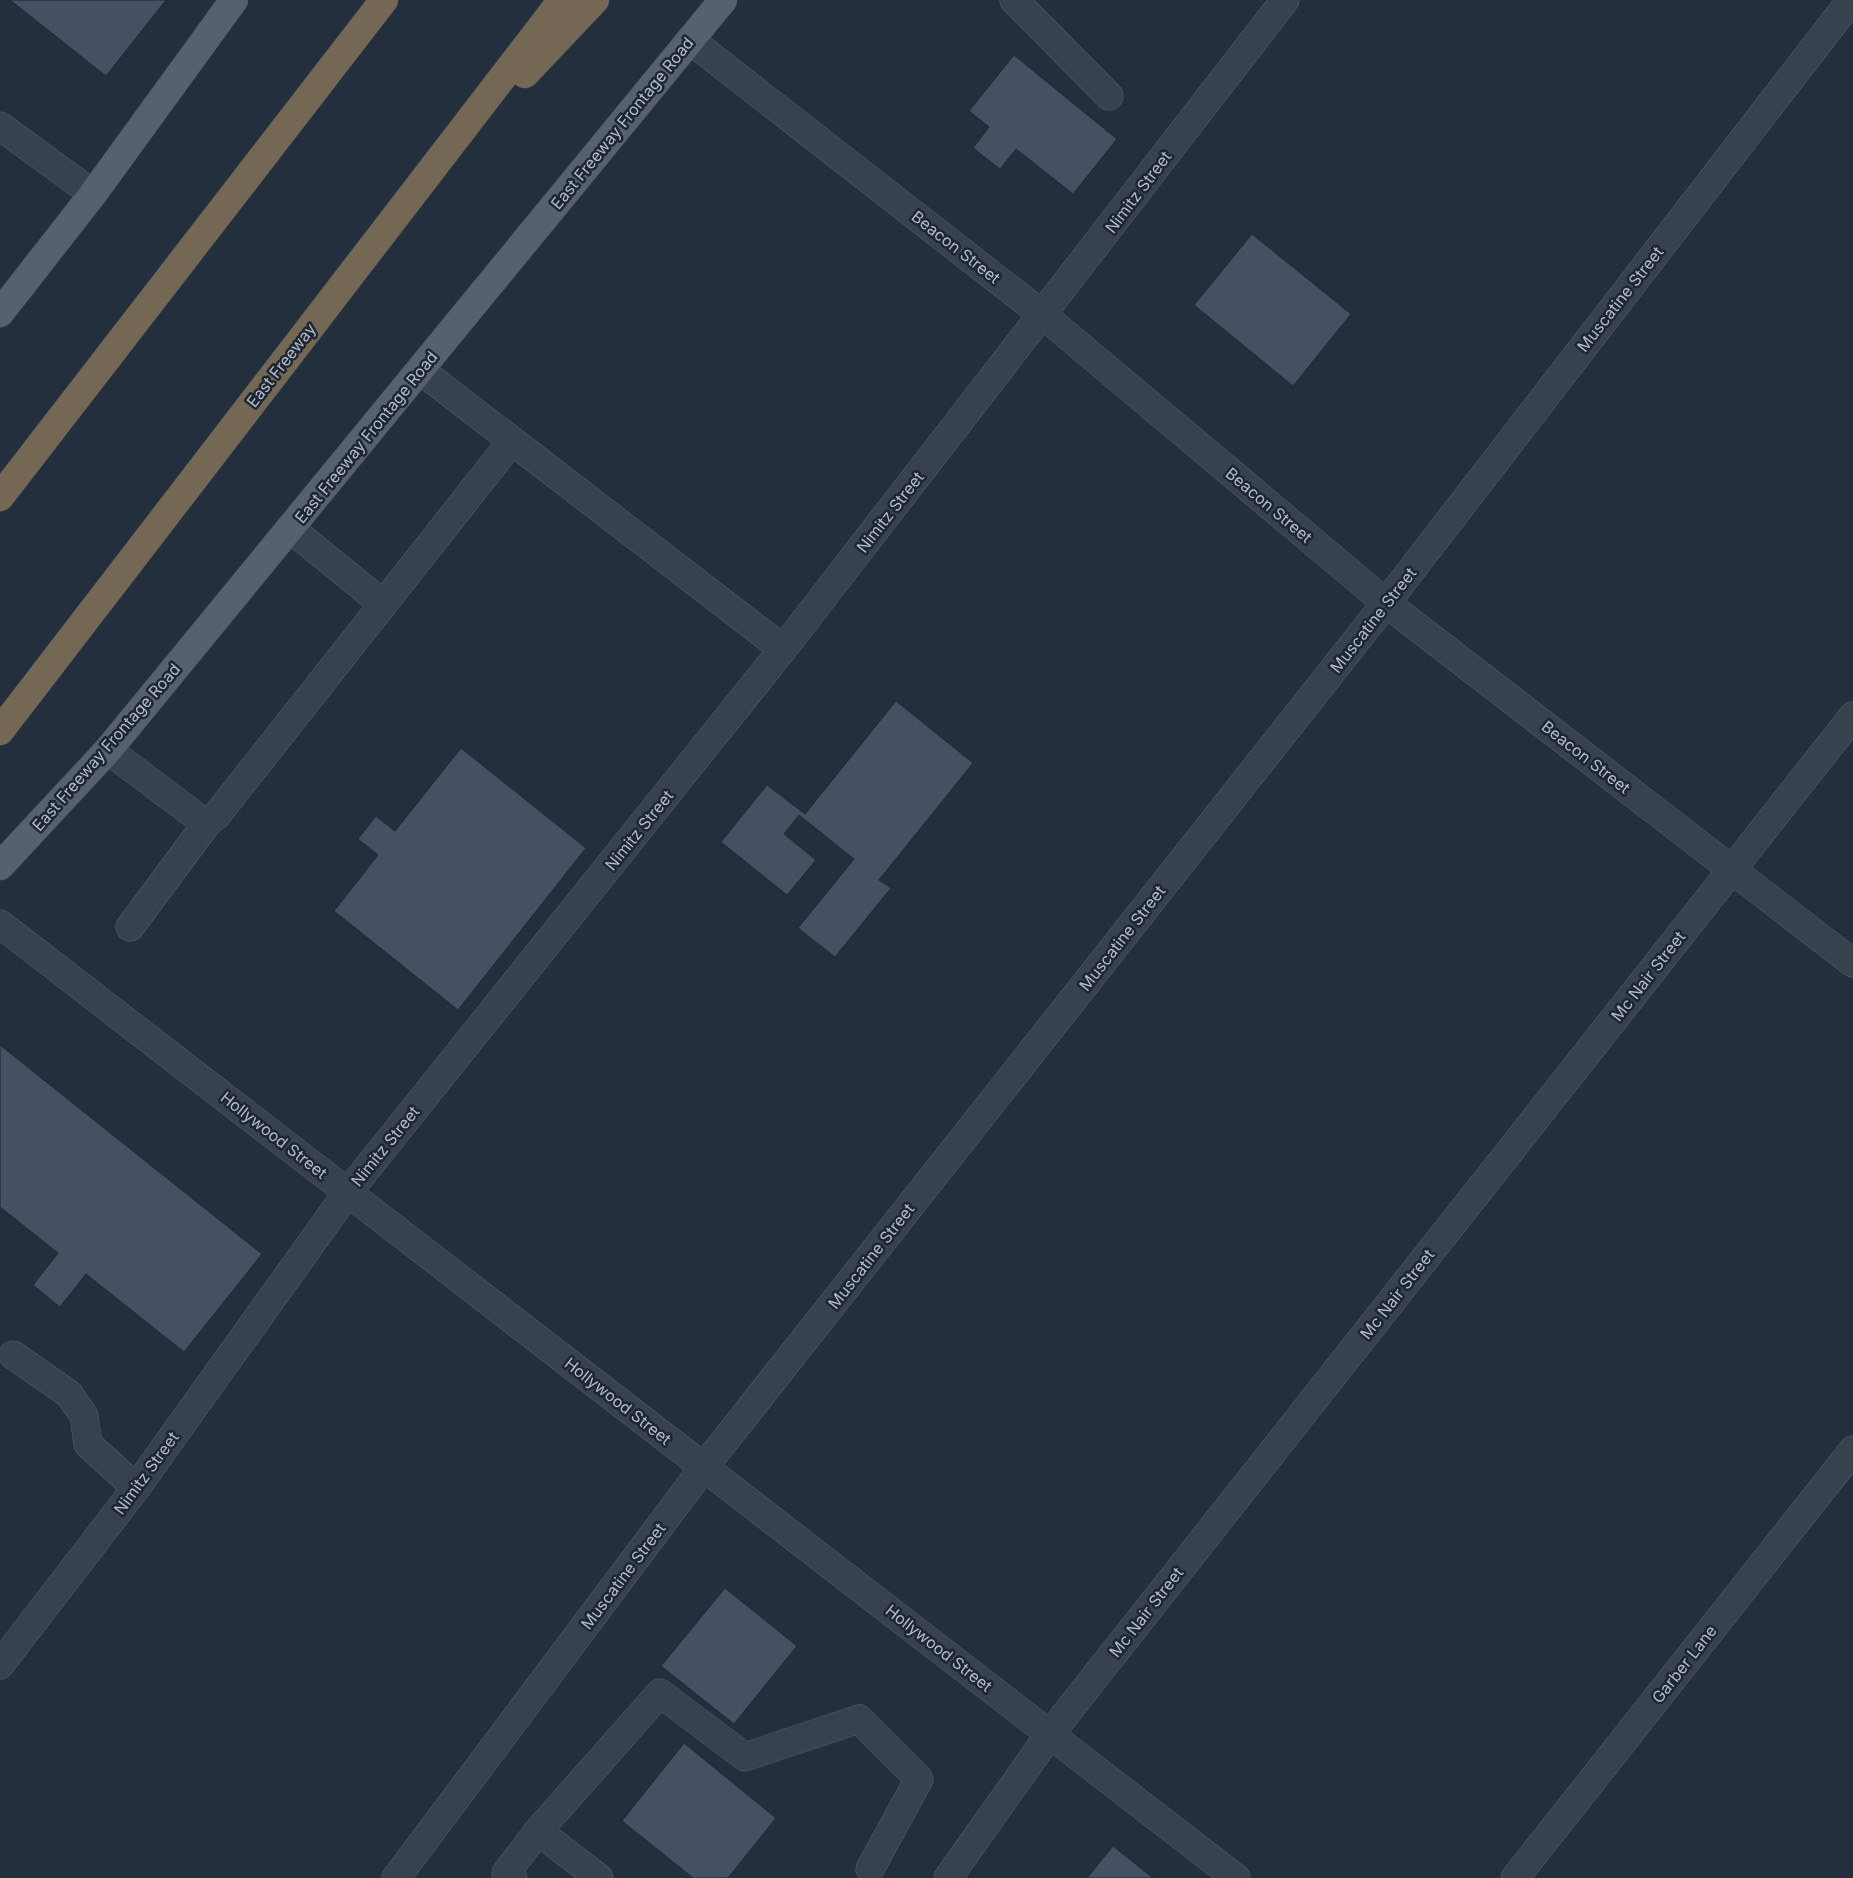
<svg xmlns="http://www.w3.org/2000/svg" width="1853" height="1878" font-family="Inter,sans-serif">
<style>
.building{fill:#455162;stroke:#1f2835}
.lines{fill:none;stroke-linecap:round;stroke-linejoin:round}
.minor-casing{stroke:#565f6c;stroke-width:29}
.major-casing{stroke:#414a57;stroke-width:29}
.highway-casing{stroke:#434c59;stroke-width:29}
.minor{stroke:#38414e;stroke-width:28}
.major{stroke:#56606e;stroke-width:28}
.highway{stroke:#746855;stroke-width:28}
.labels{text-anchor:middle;stroke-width:5;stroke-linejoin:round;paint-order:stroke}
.street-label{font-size:16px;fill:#b4bcc9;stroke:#1d2633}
</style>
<rect width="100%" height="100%" fill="#242f3e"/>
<g class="building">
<path d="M10,0h156l-60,76z"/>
<path d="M1014,55l103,84 -44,55 -57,-45 -16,20 -27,-21 16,-21 -20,-16z"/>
<path d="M1252,234l99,80 -58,72 -99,-81z"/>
<path d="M896,701l77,62 -94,117 12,8 -56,69 -37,-29 56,-69 -55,-44 -15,19 32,26 -29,35 -66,-53 46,-57 38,29z"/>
<path d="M461,748l125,100 -128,162 -124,-99 44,-56 -20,-16 18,-23 19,15z"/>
<path d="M0,1045l262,209 -78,98 -98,-78 -26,33 -27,-22 25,-32 -58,-46z"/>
<path d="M725,1588l72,58 -63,78 -73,-58z"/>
<path d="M684,1743l92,75 -48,60h-35l-71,-57z"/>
<path d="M1113,1846l40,32h-66z"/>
</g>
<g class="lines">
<defs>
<g id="minor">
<path d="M1014,0l95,96"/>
<path d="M690,40l353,275 343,288 467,360"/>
<path d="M0,126l93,68"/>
<path d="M420,370l363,279"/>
<path d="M291,529l92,75"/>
<path d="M108,750l93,70 7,2 8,-6 296,-375"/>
<path d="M0,924l1236,954"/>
<path d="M130,927l78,-105"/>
<path d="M13,1355l56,39 15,22 4,28 48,44"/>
<path d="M0,1665l136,-177 212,-296 435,-543 502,-649"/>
<path d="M538,1831l61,47"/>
<path d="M396,1878l308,-411 682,-864 465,-603"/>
<path d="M513,1878l-7,-5 32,-42 122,-138 85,64 114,-38 60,60 -49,90"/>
<path d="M948,1878l102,-144 803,-1018"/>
<path d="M1515,1878l338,-428"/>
</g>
<g id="major">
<path d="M0,313l93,-119 141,-194"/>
<path d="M0,866l108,-116 615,-750"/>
</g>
<g id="highway">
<path d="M525,74l70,-74"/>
<path d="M0,497l384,-497"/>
<path d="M0,731l562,-731"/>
</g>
</defs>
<use href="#minor" class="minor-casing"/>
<use href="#major" class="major-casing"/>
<use href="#highway" class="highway-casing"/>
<use href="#minor" class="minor"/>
<use href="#major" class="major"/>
<use href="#highway" class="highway"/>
</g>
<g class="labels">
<g class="street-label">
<text transform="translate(622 123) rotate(-51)" y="6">East Freeway Frontage Road</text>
<text transform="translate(1138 192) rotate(-53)" y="6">Nimitz Street</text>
<text transform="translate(956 247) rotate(38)" y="6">Beacon Street</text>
<text transform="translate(1620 299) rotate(-52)" y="6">Muscatine Street</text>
<text transform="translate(281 365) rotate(-52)" y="6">East Freeway</text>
<text transform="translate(366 437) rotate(-51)" y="6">East Freeway Frontage Road</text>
<text transform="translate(1269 505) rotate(40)" y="6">Beacon Street</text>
<text transform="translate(890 512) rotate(-52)" y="6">Nimitz Street</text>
<text transform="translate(1373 620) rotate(-52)" y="6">Muscatine Street</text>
<text transform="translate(106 747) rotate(-49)" y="6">East Freeway Frontage Road</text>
<text transform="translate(1586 757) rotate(38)" y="6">Beacon Street</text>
<text transform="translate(639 830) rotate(-51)" y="6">Nimitz Street</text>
<text transform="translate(1122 938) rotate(-52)" y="6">Muscatine Street</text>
<text transform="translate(1648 976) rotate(-52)" y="6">Mc Nair Street</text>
<text transform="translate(274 1135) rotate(38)" y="6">Hollywood Street</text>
<text transform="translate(385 1146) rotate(-51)" y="6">Nimitz Street</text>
<text transform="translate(871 1256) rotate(-52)" y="6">Muscatine Street</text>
<text transform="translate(1397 1294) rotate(-52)" y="6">Mc Nair Street</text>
<text transform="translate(618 1401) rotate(38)" y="6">Hollywood Street</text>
<text transform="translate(146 1473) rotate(-54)" y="6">Nimitz Street</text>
<text transform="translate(623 1576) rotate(-53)" y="6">Muscatine Street</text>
<text transform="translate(1146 1612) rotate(-52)" y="6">Mc Nair Street</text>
<text transform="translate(939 1648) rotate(38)" y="6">Hollywood Street</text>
<text transform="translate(1684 1664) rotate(-52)" y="6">Garber Lane</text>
</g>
</g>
</svg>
